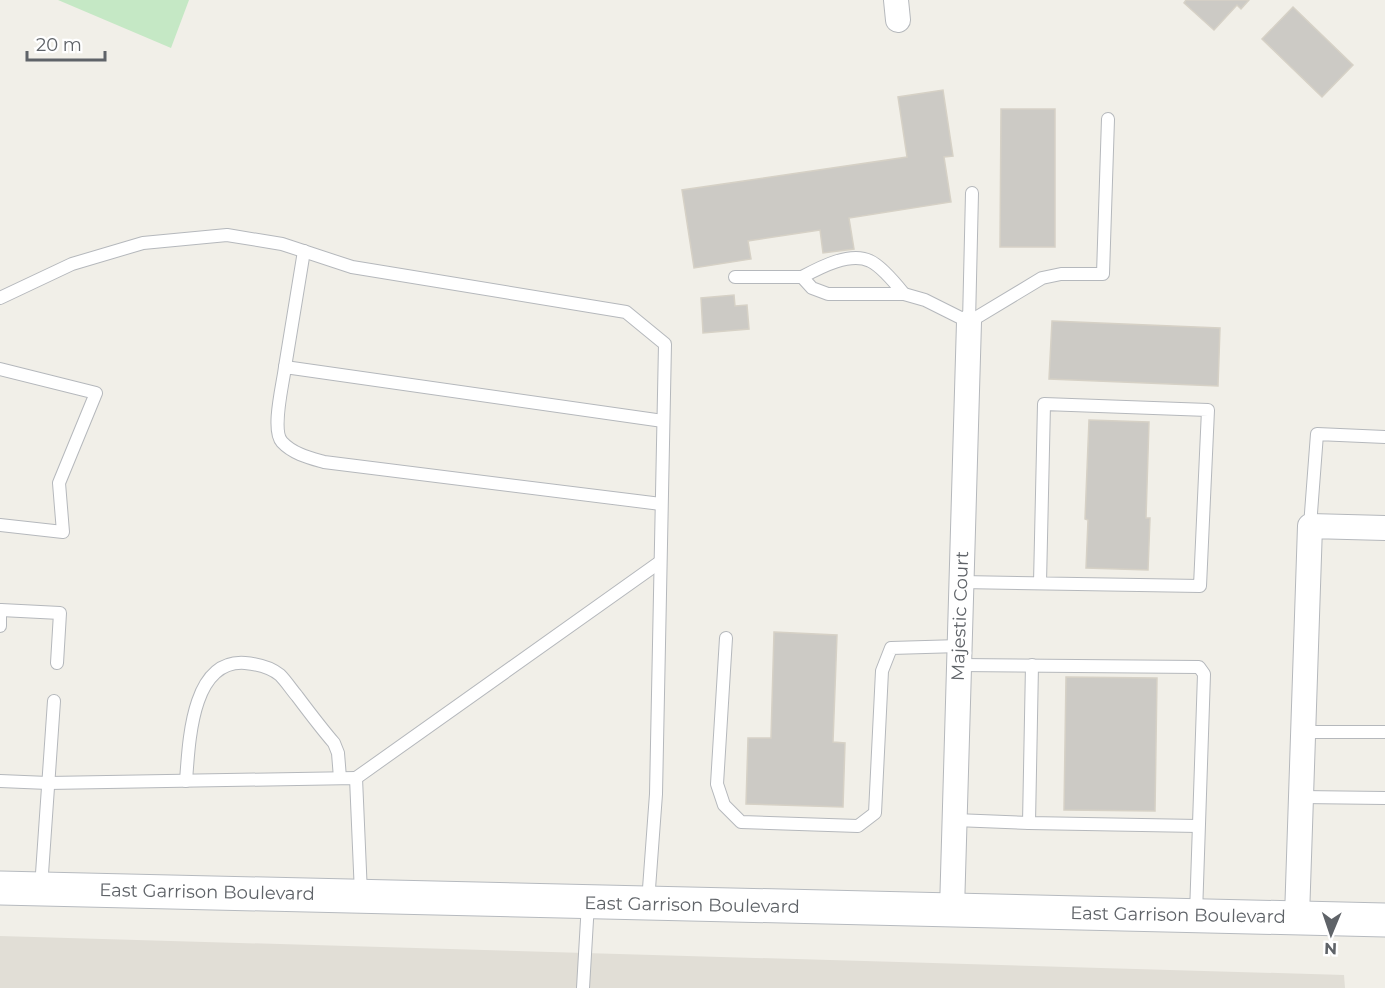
<svg xmlns="http://www.w3.org/2000/svg" width="1385" height="988" font-family="Montserrat,sans-serif">
<style>
.education{fill:#e1ded6}
.green{fill:#c5e8c5}
.building{fill:#cccac5;stroke:#d6d1c6;stroke-width:1.5}
.lines{fill:none;stroke-linecap:round;stroke-linejoin:round}
.lane-casing{stroke:#b5b8bc;stroke-width:14}
.street-casing{stroke:#b5b8bc;stroke-width:26}
.secondary-casing{stroke:#b6babf;stroke-width:35}
.lane{stroke:#fff;stroke-width:12}
.street{stroke:#fff;stroke-width:24}
.secondary{stroke:#fff;stroke-width:33}
.labels{text-anchor:middle;stroke-width:6;stroke-linejoin:round;paint-order:stroke}
.street-label{font-size:18px;fill:#5f6368;stroke:#fff}
</style>
<rect width="100%" height="100%" fill="#f1efe8"/>
<path class="education" d="M0,936l1344,39 1,13h-1345z"/>
<path class="green" d="M58,0h131l-18,48z"/>
<g class="building">
<path d="M1186,0h63l-8,9 -4,-4 -23,25 -30,-27z"/>
<path d="M1293,7l60,58 -31,32 -60,-58z"/>
<path d="M943,90l10,66 -9,1 7,45 -102,16 5,31 -31,4 -3,-23 -72,11 3,18 -57,9 -12,-78 225,-33 -9,-60z"/>
<path d="M1001,109h54v138h-55z"/>
<path d="M734,295l1,11 12,-1 2,24 -46,4 -2,-35z"/>
<path d="M1052,321l168,7 -2,58 -169,-7z"/>
<path d="M1089,420l60,2 -3,96h4l-2,52 -62,-2 2,-48 -3,-1z"/>
<path d="M774,632l63,3 -4,107 12,1 -2,64 -97,-3 2,-66h23z"/>
<path d="M1066,677l91,1 -2,133 -91,-1z"/>
</g>
<g class="lines">
<defs>
<g id="lane">
<path d="M735,277h67l10,11 16,6h76l21,6 44,22"/>
<path d="M802,277c17,-9 48,-26 68,-16 11,5 26,23 34,33"/>
<path d="M0,298l72,-34 71,-21 84,-8 55,9 70,23 274,45 39,32 -9,450 -8,108"/>
<path d="M969,322l73,-44 19,-4h42l5,-155"/>
<path d="M969,322l3,-129"/>
<path d="M285,367l19,-116"/>
<path d="M0,369l96,24 -37,90 4,49 -63,-7"/>
<path d="M661,504l-337,-42c-14,-4 -31,-8 -42,-20 -11,-12 1,-58 3,-75l378,54"/>
<path d="M1310,526l7,-92 68,3"/>
<path d="M961,582l239,4 8,-176 -164,-6 -4,179"/>
<path d="M0,610v16"/>
<path d="M1,610l59,3 -3,50"/>
<path d="M726,638l-9,146 7,21 17,17 117,4 17,-13 7,-142 9,-23 69,-2"/>
<path d="M959,665l240,2 5,7 -8,240"/>
<path d="M1032,665l-3,158 169,3"/>
<path d="M1303,732h82"/>
<path d="M356,778l304,-216"/>
<path d="M0,781l48,2 308,-5 5,116"/>
<path d="M186,781c3,-38 5,-122 59,-118 12,1 25,4 35,12 6,6 11,14 17,21 12,16 24,32 37,47l4,10 2,25"/>
<path d="M1301,797l84,1"/>
<path d="M955,820l74,3"/>
<path d="M41,888l13,-187"/>
<path d="M583,988l5,-85"/>
</g>
<g id="street">
<path d="M896,0l2,20"/>
<path d="M952,910l17,-588"/>
<path d="M1297,917l13,-391 75,2"/>
</g>
<path id="secondary" d="M0,888l1385,32"/>
</defs>
<use href="#lane" class="lane-casing"/>
<use href="#street" class="street-casing"/>
<use href="#secondary" class="secondary-casing"/>
<use href="#lane" class="lane"/>
<use href="#street" class="street"/>
<use href="#secondary" class="secondary"/>
</g>
<g class="labels">
<g class="street-label">
<text transform="translate(960 616) rotate(-88)" y="6">Majestic Court</text>
<text transform="translate(207 892) rotate(1)" y="6">East Garrison Boulevard</text>
<text transform="translate(692 905) rotate(1)" y="6">East Garrison Boulevard</text>
<text transform="translate(1178 915) rotate(1)" y="6">East Garrison Boulevard</text>
</g>
</g>
<g transform="translate(1331 934) rotate(182)" stroke="#ffffff" stroke-width="4.5" paint-order="stroke">
<path d="M0-4.5L10 22L0 15L-10 22Z" fill="#5f6368"/>
<text y="-9" font-size="16" font-weight="bold" text-anchor="middle" fill="#5f6368">N</text>
</g>
<path d="M27 51v9h78v-9" fill="none" stroke="#5f6368" stroke-width="3"/>
<text x="36" y="51" font-size="18" fill="#5f6368" stroke="#ffffff" stroke-width="4.5" paint-order="stroke">20 m</text>
</svg>
